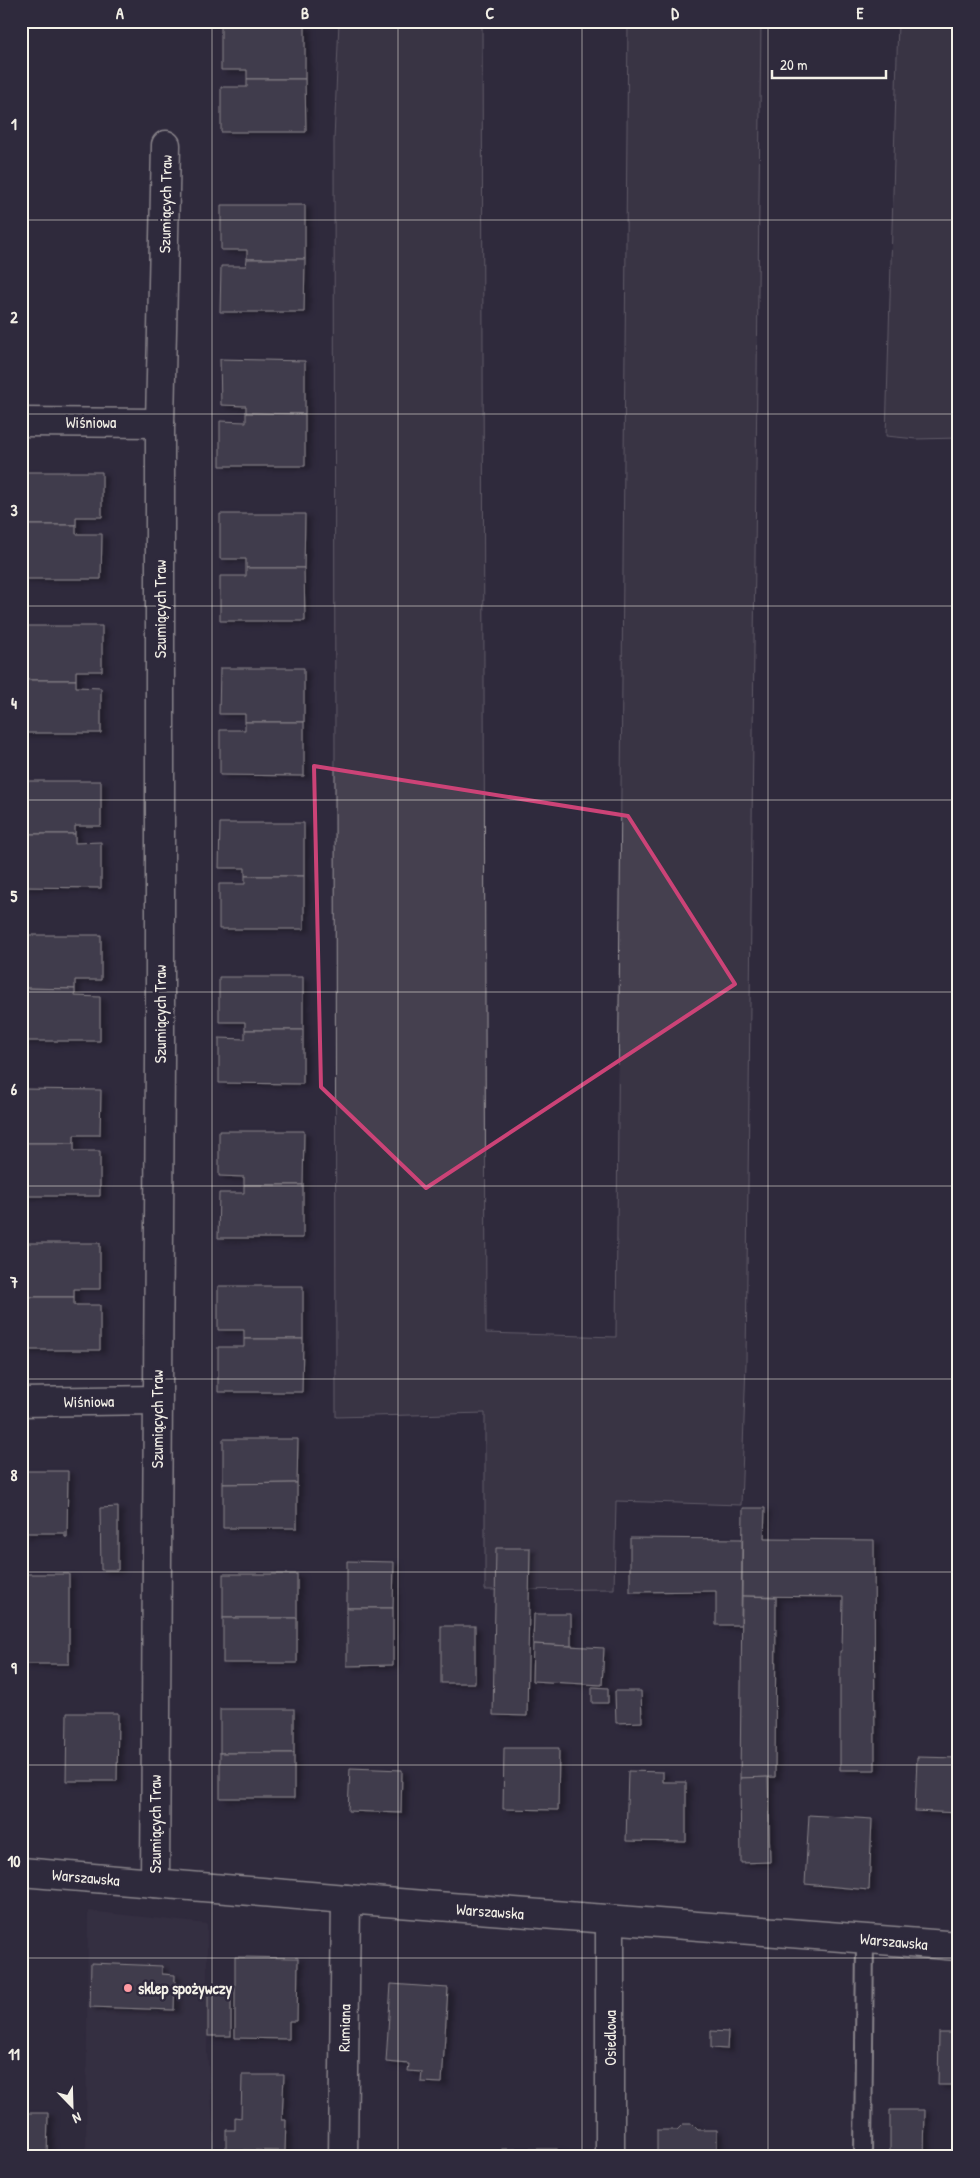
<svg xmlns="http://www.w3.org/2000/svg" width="980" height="2178" font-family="'Patrick Hand',sans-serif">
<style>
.built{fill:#3b3647}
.green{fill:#454050;stroke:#9c989c}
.building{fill:#56525f;stroke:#f4f1e8;filter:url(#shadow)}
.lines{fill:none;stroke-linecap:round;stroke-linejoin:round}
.service-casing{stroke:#f4f1e8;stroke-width:20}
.minor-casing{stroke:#f4f1e8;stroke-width:31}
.tertiary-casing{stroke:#f4f1e8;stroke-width:31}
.service{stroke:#2f2a3d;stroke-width:16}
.minor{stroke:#2f2a3d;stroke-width:28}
.tertiary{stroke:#2f2a3d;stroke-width:28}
.marked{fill:none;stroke:#cc4377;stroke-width:4;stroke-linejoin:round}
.grid{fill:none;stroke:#f4f1e8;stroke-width:1;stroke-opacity:0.55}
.poi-dot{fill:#ff9aa2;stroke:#2f2a3d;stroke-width:2}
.labels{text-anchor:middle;stroke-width:5;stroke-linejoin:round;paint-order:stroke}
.street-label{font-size:16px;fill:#f4f1e8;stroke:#2f2a3d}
.poi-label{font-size:16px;font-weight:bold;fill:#f4f1e8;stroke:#2f2a3d;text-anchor:start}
.neatline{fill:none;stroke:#f4f1e8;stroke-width:2}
.grid-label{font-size:16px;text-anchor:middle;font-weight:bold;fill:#f4f1e8}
</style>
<defs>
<filter id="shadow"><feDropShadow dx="5.5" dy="3" stdDeviation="2.5" flood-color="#0009"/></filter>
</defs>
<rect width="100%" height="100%" fill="#2f2a3d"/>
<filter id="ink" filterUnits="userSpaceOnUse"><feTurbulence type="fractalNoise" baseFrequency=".02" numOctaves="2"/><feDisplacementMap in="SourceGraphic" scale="10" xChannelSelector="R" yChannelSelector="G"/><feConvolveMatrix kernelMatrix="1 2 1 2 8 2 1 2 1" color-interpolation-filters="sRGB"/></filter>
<g filter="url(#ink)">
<path class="built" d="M88,1911l119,13v128l9,105 -130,-1z"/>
<g class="green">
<path d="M339,21h143l4,1312 130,4 12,-1316h133l-15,1342 -5,142 -125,-4 -2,88 -129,1v-177l-149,4 -2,-1277z"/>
<path d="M898,21h61v417l-43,1 -30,-3z"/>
</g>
<g class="building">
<path d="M305,25v54h-58v-9h-26v-44z"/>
<path d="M247,79h58l1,53h-85v-45h26z"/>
<path d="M221,205h84v54h-58v-9h-26z"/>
<path d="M247,259h58l-1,53h-84l1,-46h25z"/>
<path d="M220,359l85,2v53l-59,-1v-7l-25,-1z"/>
<path d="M246,413l59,1v52h-85v-45l26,1z"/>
<path d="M21,472h81v45h-26v8h-55z"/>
<path d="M220,514h85l-1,54h-58v-9h-26z"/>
<path d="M21,525h55v9h26l-1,45h-80z"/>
<path d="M246,568h58l1,53h-85v-45h26z"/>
<path d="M21,626h81v45h-26v9h-55z"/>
<path d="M220,668h84v54h-59v-8h-26z"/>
<path d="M21,680h55v7l25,1v45h-80z"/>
<path d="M245,722h59v54l-84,-1v-45h25z"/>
<path d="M21,781h80v45h-26v8h-54z"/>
<path d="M220,823h84v53h-59v-8h-26z"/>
<path d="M21,834h54v9l26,-1v46l-80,-1z"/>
<path d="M245,876h59v53h-85v-45h26z"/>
<path d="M21,935h80v45h-26v9l-54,-1z"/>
<path d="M219,977h84v53h-58v-8h-26z"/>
<path d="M21,988l54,1v7l25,1v44h-79z"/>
<path d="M245,1030h58v54l-84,-1v-45l26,1z"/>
<path d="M21,1089l80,1 -1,45h-26v8h-53z"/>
<path d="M219,1131h85l-1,54h-59v-8l-25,-1z"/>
<path d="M21,1143h53v8h26v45h-79z"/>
<path d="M244,1185h59v53h-85l1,-45h25z"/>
<path d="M21,1243h79v46h-26v8h-53z"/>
<path d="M218,1286h85v53h-59v-9h-26z"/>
<path d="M21,1297h53v8h26v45h-79z"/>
<path d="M244,1339h59l-1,53h-84v-45h26z"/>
<path d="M223,1439h75l-1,44 -74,1z"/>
<path d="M24,1471h44l-1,66h-2v-4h-39l1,4h-3z"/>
<path d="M297,1483v45h-74v-44z"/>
<path d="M118,1507v63h-17l-1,-62z"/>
<path d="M743,1508h22l-1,31 110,1 1,230h-35v-119h2l1,-54 -101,-1z"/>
<path d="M630,1538l112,1 -1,86h-25v-34l-86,1z"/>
<path d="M496,1548h34l-3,168 -34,-1z"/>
<path d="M347,1561l47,1 -1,46h-46z"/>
<path d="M23,1574h46v90h-45v-17h-3z"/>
<rect x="223" y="1574" width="74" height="44"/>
<path d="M742,1596l34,1 -1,180 -35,1z"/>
<path d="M347,1608h46v57l-46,1z"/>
<path d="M534,1614h37v32l-38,-2z"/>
<rect x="223" y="1618" width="74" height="45"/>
<rect x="441" y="1626" width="34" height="57"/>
<path d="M533,1644l71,4 -2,37 -70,-4z"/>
<path d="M592,1687l16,1v15h-16z"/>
<path d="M615,1691h26l1,31 -26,1z"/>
<rect x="220" y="1709" width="74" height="44"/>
<path d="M67,1713h51l-1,68h-51z"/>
<path d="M504,1748h55l-1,62 -55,-1z"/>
<rect x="220" y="1753" width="74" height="45"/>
<path d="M917,1757l42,1v55l-44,-2z"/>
<path d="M350,1768l52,2 -1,43 -53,-2z"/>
<path d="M628,1771l35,1v10h23v60l-60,-1z"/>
<path d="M768,1777l2,85 -29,1 -1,-85z"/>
<path d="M809,1815l63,4 -3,71 -64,-6z"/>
<path d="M235,1957l63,1 -1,63h-8v18l-54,-1z"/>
<path d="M91,1963l71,3v8l13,1 -1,35 -84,-3z"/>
<path d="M391,1984l57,4 -6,95 -21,-1 1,-10 -14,-1 1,-7 -23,-2z"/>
<rect x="208" y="1989" width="23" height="47"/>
<path d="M711,2031l17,1 -1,17 -16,-1z"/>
<path d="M939,2033h20v63h-6l1,-11h-16z"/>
<path d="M242,2075h42l-2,45h4l-1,31 -41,-1v6h-18v-26h9v-13l6,1z"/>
<path d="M890,2110h35l-1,47h-34z"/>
<path d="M21,2113h27l-1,44h-26z"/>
<path d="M683,2124h9l6,6h19v27h-57v-4h-3v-23h20z"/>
<rect x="502" y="2149" width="55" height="8"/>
</g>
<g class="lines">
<defs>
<path id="service" d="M863,2157l2,-219"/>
<g id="minor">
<path d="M21,422l139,1"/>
<path d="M21,1402l136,-2"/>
<path d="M155,1883l5,-824v-636l6,-278"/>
<path d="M343,2157l3,-258"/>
<path d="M610,2157v-237"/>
</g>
<path id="tertiary" d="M21,1872l325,27 613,47"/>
</defs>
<use href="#service" class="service-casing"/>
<use href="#minor" class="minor-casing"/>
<use href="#tertiary" class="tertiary-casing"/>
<use href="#service" class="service"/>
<use href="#minor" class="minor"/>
<use href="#tertiary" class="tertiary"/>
</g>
</g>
<path d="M0 0H980V2178H0ZM314,766l314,50 107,168 -309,204 -105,-101z" fill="#2f2a3d" fill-opacity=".55" fill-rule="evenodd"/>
<path class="marked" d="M314,766l314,50 107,168 -309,204 -105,-101z"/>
<path class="grid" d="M212,21v2136M398,21v2136M582,21v2136M768,21v2136M21,220h938M21,414h938M21,606h938M21,800h938M21,992h938M21,1186h938M21,1379h938M21,1572h938M21,1765h938M21,1958h938"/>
<circle class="poi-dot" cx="128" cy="1988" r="5"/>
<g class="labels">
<g class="street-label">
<text transform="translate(165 204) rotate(-89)" y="6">Szumiących Traw</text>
<text x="91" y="428">Wiśniowa</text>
<text transform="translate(160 609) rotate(-90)" y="6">Szumiących Traw</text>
<text transform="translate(160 1014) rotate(-90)" y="6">Szumiących Traw</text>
<text transform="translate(89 1401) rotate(-1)" y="6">Wiśniowa</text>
<text transform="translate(157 1419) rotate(-90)" y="6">Szumiących Traw</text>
<text transform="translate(155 1824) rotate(-90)" y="6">Szumiących Traw</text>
<text transform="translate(86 1877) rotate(5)" y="6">Warszawska</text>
<text transform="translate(490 1911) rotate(4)" y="6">Warszawska</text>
<text transform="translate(894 1941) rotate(5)" y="6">Warszawska</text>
<text transform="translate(344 2028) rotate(-89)" y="6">Rumiana</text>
<text transform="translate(610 2038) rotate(-90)" y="6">Osiedlowa</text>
</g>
<g class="poi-label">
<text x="138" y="1994">sklep spożywczy</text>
</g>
</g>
<rect width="980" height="2178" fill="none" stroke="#2f2a3d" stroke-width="55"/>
<g transform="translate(72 2106) rotate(157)" stroke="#2f2a3d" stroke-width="4" paint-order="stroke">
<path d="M0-4L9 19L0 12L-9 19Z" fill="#f4f1e8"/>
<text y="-8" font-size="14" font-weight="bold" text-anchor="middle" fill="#f4f1e8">N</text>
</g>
<path d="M772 70v8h114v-8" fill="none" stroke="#f4f1e8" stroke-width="2.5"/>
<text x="780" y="70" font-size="15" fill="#f4f1e8" stroke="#2f2a3d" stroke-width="4" paint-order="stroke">20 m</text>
<rect x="28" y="28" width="924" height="2122" class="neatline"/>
<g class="grid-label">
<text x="120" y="19">A</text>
<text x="305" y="19">B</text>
<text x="490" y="19">C</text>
<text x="675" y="19">D</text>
<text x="860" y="19">E</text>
<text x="14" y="130">1</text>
<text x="14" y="323">2</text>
<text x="14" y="516">3</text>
<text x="14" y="709">4</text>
<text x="14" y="902">5</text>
<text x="14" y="1095">6</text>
<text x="14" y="1288">7</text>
<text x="14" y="1481">8</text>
<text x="14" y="1674">9</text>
<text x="14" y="1867">10</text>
<text x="14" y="2060">11</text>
</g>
</svg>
